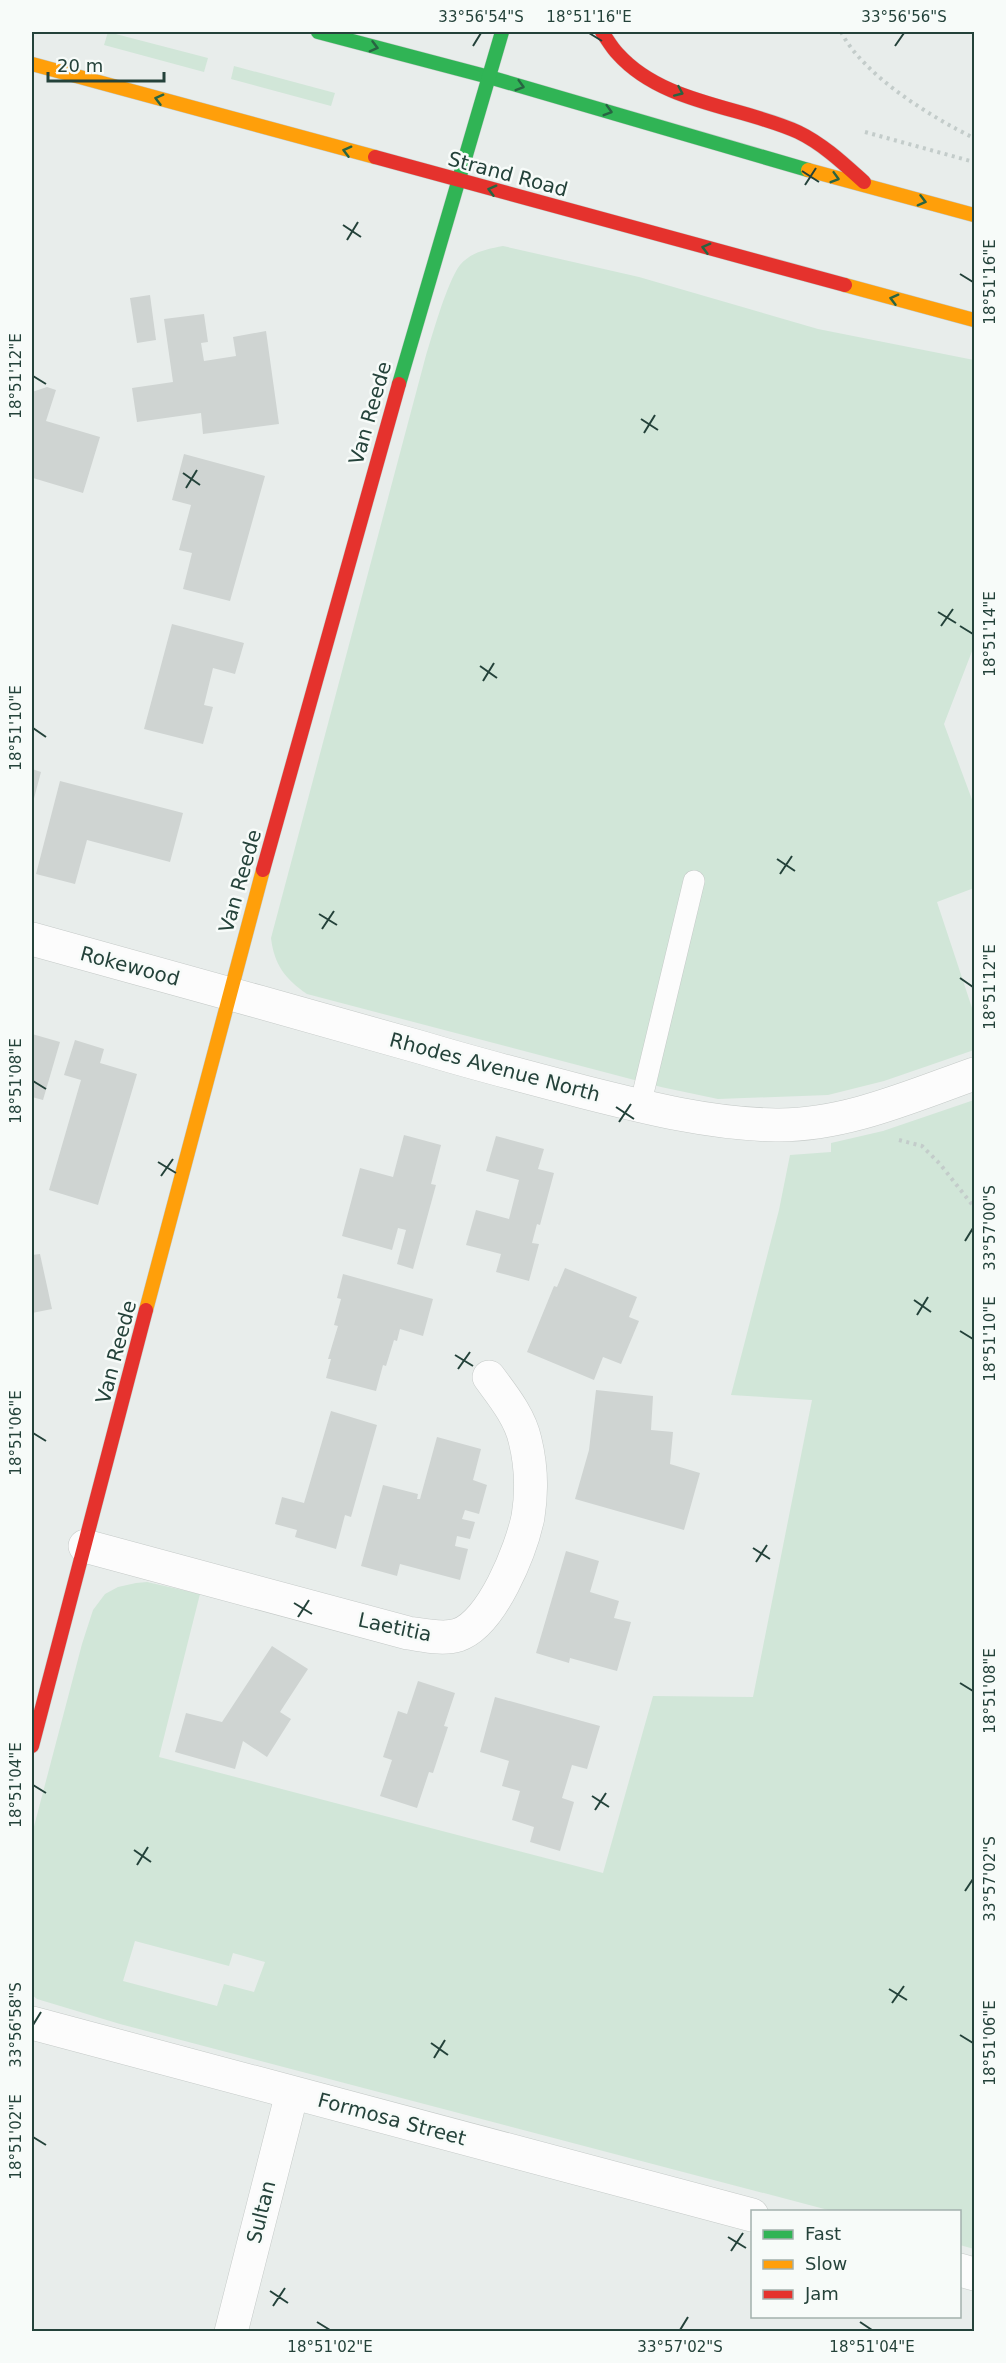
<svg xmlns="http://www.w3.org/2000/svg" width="1006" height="2363" font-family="'DejaVu Sans',sans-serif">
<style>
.green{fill:#d1e6d8;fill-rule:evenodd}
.building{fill:#cfd4d2}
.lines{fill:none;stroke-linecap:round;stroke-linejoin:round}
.lane-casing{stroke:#c5cac8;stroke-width:22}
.street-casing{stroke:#c5cac8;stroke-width:34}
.fast-casing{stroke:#c3cbc8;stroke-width:15}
.slow-casing{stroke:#c3cbc8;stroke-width:15}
.jam-casing{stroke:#c3cbc8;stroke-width:15}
.path{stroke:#c3ccca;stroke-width:4;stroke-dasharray:3 4.5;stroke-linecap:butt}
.lane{stroke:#fcfcfc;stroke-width:21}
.street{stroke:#fcfcfc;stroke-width:33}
.fast{stroke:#30b455;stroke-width:14}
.slow{stroke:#ff9f0a;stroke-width:14}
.jam{stroke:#e5322d;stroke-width:14}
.oneway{stroke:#286442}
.ticks{fill:none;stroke:#24423a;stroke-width:2}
.labels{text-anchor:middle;stroke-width:5;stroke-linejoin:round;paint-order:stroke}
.street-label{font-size:20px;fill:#24423a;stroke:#f7fbf9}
.neatline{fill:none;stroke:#24423a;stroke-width:2}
.ticks-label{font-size:15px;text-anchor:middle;fill:#24423a}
</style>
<rect width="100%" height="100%" fill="#e8edeb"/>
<g class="green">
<path d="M108,32l100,26 -4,14 -100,-27z"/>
<path d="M234,66l101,27 -4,13 -100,-27z"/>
<path d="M503,246l136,31 179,52 156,31v286l-30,78 30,81v83l-37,14 37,112v36l-90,31 -56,14 -110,4 -57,-12 -354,-93c-22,-15 -33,-30 -36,-56l154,-579c7,-23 22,-77 35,-94 11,-13 27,-16 43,-19z"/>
<path d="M974,1100v1149l-14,-4v-33l-128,-1 -712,-187 -83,-25 -5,-4v-161l50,-190 11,-34 12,-16 13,-7 18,-4 11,-1 53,12 -41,163 444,116 50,-177 100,1 59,-297 -81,-5 48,-185 11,-55 41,-3v-9l52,-12zM135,1941l94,25 4,-13 32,9 -11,30 -30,-8 -7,22 -94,-25z"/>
</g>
<g class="building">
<path d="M150,295l6,45 -19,3 -7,-45z"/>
<path d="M204,314l4,28 -7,1 3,18 32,-5 -3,-19 33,-6 13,93 -76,10 -2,-21 -64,9 -5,-34 41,-6 -9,-63z"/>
<path d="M47,387l9,3 -10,31 54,16 -17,56 -50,-15 -1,5v-91z"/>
<path d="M184,454l81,22 -35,125 -47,-12 9,-36 -13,-3 12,-45 -19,-5z"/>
<path d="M172,624l72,19 -9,31 -22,-6 -9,37 9,2 -10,37 -59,-15z"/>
<path d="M32,769l9,3 -9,34z"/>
<path d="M60,781l123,32 -13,49 -83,-22 -12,44 -39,-10z"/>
<path d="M32,1034l28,8 -17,58 -11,-3z"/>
<path d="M75,1040l29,9 -4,14 37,11 -39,131 -49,-15 32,-110 -17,-5z"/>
<path d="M404,1135l37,10 -10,39 5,1 -23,84 -16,-5 9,-34 -8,-2 -6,22 -50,-14 18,-68 33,9z"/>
<path d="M496,1136l48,13 -6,20 16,4 -14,52 -3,-1 -5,19 7,1 -10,37 -33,-9 5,-18 -35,-9 10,-35 33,9 10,-39 -33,-9z"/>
<path d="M40,1254l12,55 -20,4v-58z"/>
<path d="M565,1268l72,29 -8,20 10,4 -18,43 -18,-7 -9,23 -67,-28 27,-66 3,1z"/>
<path d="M343,1274l90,25 -10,37 -23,-7 -3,12 -3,-1 -8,26 -3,-1 -7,26 -50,-13 5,-19h-3l10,-33 -4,-1 7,-26 -4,-1z"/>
<path d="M596,1390l57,6 -2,34 22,2 -3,32 30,9 -16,57 -109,-31 14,-49z"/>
<path d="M331,1411l46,14 -26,92 -6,-2 -9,34 -41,-12 2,-7 -22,-6 7,-27 22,6z"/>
<path d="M437,1437l44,12 -8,31 14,5 -8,29 -14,-4 -3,9 13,3 -5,17 -13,-3 -2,10 13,3 -8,31 -60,-16 -3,12 -36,-10 22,-81 35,9 -1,5h3z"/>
<path d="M566,1551l33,10 -9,31 29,9 -5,17 17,4 -14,49 -47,-13 -1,5 -33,-10z"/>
<path d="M272,1646l36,23 -28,43 11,7 -24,38 -24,-16 -8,28 -60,-17 11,-39 36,9z"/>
<path d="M418,1681l37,12 -11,33 4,1 -15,46 -4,-1 -12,36 -37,-12 12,-36 -9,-3 15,-46 9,3z"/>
<path d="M495,1697l105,29 -13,43 -15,-4 -10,33 12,4 -14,49 -30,-9 4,-15 -22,-7 8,-29 -18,-5 7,-25 -29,-9z"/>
</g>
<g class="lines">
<defs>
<path id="lane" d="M640,1106l54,-225"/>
<g id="street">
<path d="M32,939c130,36 261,72 391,109 53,16 107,30 161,44 63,16 127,32 192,33 68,1 136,-29 198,-51"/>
<path d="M85,1546l323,87c15,2 35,7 50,2 34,-11 63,-85 70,-118 4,-25 3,-53 -3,-77 -5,-23 -22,-44 -36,-63"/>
<path d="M32,2023l720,192"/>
<path d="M960,2270l14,4"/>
<path d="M231,2332l61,-239"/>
</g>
<g id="fast">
<path d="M318,32l171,45 319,93"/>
<path d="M399,384l103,-352"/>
</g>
<g id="slow">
<path d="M32,64l343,93"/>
<path d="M808,170l166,45"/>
<path d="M845,285l129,35"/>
<path d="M146,1310l117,-440"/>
</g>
<g id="jam">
<path d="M602,32c5,7 10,16 16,22 45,50 123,52 180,78 25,12 46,32 66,50"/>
<path d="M375,157l470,128"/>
<path d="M263,870l136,-486"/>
<path d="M32,1746l114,-436"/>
</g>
</defs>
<use href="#lane" class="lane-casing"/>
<use href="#street" class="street-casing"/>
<use href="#fast" class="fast-casing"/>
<use href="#slow" class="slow-casing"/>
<use href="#jam" class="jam-casing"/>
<g class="path">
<path d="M841,32c23,44 90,85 133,106"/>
<path d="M865,132l109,30"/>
<path d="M899,1140l23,6 18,18 34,43"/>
</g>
<use href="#lane" class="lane"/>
<use href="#street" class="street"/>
<use href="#fast" class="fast"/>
<use href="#slow" class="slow"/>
<use href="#jam" class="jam"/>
</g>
<defs><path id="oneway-chevron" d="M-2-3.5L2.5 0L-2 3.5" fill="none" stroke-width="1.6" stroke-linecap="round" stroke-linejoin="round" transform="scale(1.5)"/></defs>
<g class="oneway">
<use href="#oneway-chevron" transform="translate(374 47) rotate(15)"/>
<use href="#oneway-chevron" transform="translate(520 86) rotate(16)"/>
<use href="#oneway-chevron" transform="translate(679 92) rotate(24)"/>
<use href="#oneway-chevron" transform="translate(159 99) rotate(-165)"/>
<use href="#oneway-chevron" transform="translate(608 111) rotate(16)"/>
<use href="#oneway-chevron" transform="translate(347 151) rotate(-165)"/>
<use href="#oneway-chevron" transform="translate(835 178) rotate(16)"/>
<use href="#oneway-chevron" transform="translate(492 190) rotate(-165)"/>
<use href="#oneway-chevron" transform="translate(922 201) rotate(15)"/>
<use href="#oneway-chevron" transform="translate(706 248) rotate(-165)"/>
<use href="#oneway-chevron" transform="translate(894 299) rotate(-165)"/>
</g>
<path class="ticks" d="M589,33l13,8M473,46l8,-13M895,46l9,-13M802,171l17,11M805,185l11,-17M343,225l18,12M347,240l11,-18M960,274l13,8M33,376l13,8M641,419l17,11M644,433l11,-18M183,473l17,12M186,488l11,-18M938,612l18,11M941,626l12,-17M960,626l13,8M480,666l17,12M483,681l11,-18M33,728l13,9M777,859l18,12M780,874l12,-18M319,914l18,11M322,929l12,-18M960,978l13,9M33,1081l13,8M616,1107l18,12M619,1122l12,-18M158,1162l18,11M161,1176l12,-17M965,1241l8,-13M914,1300l17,12M917,1315l11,-18M960,1331l13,8M455,1355l18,11M458,1369l12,-17M33,1433l13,8M753,1548l17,11M756,1562l11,-17M294,1603l18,11M298,1617l11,-17M960,1683l13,8M33,1785l13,8M592,1796l17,11M595,1810l11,-17M134,1850l17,12M137,1865l11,-18M965,1891l8,-12M889,1989l18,11M892,2003l12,-17M33,2025l8,-13M960,2035l13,8M431,2043l17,12M434,2058l11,-18M33,2137l13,8M728,2237l18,11M731,2251l12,-18M270,2291l18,12M273,2306l12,-18M317,2322l13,8M860,2322l12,8M680,2330l8,-13"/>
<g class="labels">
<g class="street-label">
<text transform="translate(508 174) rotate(15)" y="7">Strand Road</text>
<text transform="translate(370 413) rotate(-74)" y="7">Van Reede</text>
<text transform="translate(240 881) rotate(-74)" y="7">Van Reede</text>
<text transform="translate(130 966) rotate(15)" y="7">Rokewood</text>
<text transform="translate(495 1067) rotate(15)" y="7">Rhodes Avenue North</text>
<text transform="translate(116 1352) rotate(-75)" y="7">Van Reede</text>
<text transform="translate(395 1627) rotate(12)" y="7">Laetitia</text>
<text transform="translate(392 2119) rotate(15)" y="7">Formosa Street</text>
<text transform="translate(261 2212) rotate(-76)" y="7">Sultan</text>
</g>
</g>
<rect width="1006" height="2363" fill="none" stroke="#f7fbf9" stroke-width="66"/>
<rect x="751" y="2210" width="210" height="108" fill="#f7fbf9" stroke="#a3b1ad" stroke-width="1.5"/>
<rect x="763" y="2230" width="30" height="9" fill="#30b455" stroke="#a3b1ad" stroke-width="1.5"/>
<text x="805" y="2240" font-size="18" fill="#24423a">Fast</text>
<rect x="763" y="2260" width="30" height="9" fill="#ff9f0a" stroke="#a3b1ad" stroke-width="1.5"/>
<text x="805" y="2270" font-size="18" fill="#24423a">Slow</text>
<rect x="763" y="2290" width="30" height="9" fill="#e5322d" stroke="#a3b1ad" stroke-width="1.5"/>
<text x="805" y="2300" font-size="18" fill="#24423a">Jam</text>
<path d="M48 72v9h116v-9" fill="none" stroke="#24423a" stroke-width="3"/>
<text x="57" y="72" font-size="18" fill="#24423a" stroke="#f7fbf9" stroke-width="4.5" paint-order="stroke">20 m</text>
<rect x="33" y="33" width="940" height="2297" class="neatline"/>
<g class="ticks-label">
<text x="481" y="22">33°56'54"S</text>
<text x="589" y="22">18°51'16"E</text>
<text x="904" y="22">33°56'56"S</text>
<text transform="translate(990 282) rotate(-90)" y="5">18°51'16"E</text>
<text transform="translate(16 376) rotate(-90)" y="5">18°51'12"E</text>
<text transform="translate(990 634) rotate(-90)" y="5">18°51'14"E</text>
<text transform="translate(16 728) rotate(-90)" y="5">18°51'10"E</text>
<text transform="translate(990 987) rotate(-90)" y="5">18°51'12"E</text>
<text transform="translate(16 1081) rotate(-90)" y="5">18°51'08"E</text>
<text transform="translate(990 1228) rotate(-90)" y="5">33°57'00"S</text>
<text transform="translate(990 1339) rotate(-90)" y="5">18°51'10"E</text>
<text transform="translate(16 1433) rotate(-90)" y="5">18°51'06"E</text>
<text transform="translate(990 1691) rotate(-90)" y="5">18°51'08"E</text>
<text transform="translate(16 1785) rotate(-90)" y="5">18°51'04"E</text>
<text transform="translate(990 1879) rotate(-90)" y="5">33°57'02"S</text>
<text transform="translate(16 2025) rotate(-90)" y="5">33°56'58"S</text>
<text transform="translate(990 2043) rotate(-90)" y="5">18°51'06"E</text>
<text transform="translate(16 2137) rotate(-90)" y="5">18°51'02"E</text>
<text x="330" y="2352">18°51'02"E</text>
<text x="680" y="2352">33°57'02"S</text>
<text x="872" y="2352">18°51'04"E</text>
</g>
</svg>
